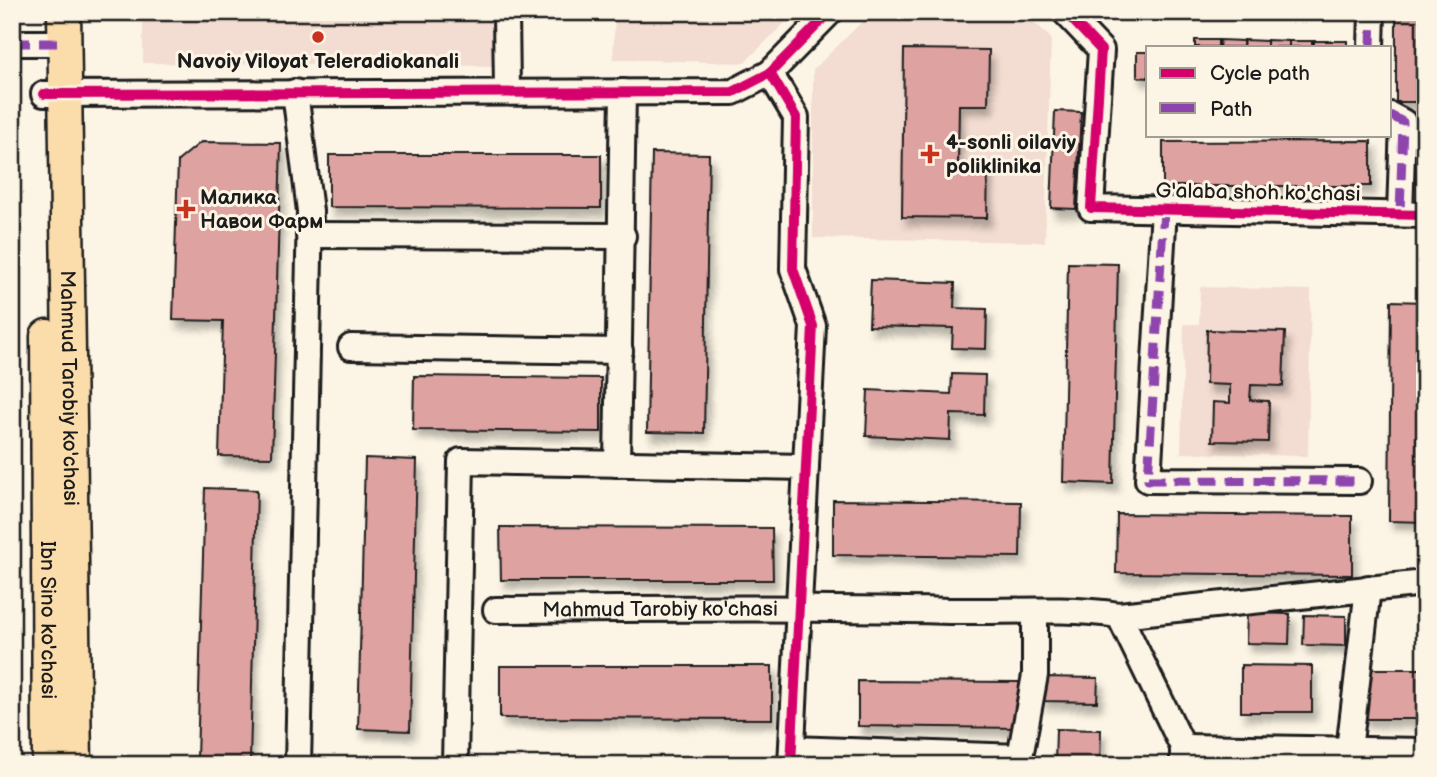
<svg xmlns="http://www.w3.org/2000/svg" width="1437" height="777" font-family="'Balsamiq Sans',sans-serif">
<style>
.built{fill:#f3dcd1}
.building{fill:#dea3a1;stroke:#1c1c1c;stroke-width:2;filter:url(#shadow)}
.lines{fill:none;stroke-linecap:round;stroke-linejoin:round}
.minor-casing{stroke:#1c1c1c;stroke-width:30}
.major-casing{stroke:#1c1c1c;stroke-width:37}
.minor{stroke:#fcf5e5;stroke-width:24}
.major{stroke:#fbddab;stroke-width:32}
.quiet{stroke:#8e44ad;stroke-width:9;stroke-dasharray:18 9;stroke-linecap:butt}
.cycleway-casing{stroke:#fcf5e5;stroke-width:15}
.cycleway{stroke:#d6006c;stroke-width:10}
.poi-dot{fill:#c8321e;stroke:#fcf5e5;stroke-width:2.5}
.labels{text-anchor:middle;stroke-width:6;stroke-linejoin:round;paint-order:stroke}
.poi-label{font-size:21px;font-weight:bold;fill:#1c1c1c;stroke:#fcf5e5;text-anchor:start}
.street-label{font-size:21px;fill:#1c1c1c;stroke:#fcf5e5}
</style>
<defs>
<filter id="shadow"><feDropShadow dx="4.5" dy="8" stdDeviation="3.5" flood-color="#0004"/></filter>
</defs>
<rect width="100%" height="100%" fill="#fcf5e5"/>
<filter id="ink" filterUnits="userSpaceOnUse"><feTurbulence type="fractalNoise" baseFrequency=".0143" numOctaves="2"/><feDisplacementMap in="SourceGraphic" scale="14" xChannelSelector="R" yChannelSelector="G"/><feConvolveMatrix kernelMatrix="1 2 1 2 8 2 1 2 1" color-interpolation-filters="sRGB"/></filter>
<g filter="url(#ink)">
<g class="built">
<path d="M143,12h350l-1,54 -349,-3z"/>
<path d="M615,12h181l-52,51 -131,-4z"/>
<path d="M872,12h151l28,26 -6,204 -232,-4v-168z"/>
<path d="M1200,287l111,3 -3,166 -127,-3 3,-129h15z"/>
</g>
<g class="building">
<rect x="1396" y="12" width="29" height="90"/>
<rect x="1195" y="40" width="23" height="7"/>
<path d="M1220,40l23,1v6h-24z"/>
<path d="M1244,40l23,1v6h-24z"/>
<path d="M1267,40l22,1v6h-22z"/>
<rect x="1289" y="41" width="23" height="6"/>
<rect x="1314" y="41" width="33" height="6"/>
<path d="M904,49l85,1 -1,55h-29l-1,60h30l-1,53 -85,-1z"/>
<path d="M1137,52h11v26l-11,-1z"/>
<path d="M1055,111l26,1 -5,97 -25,-1z"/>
<path d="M1371,141v45h-208v-44z"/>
<path d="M201,142l80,1 -9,314 -53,-1 4,-135 -50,-1 5,-159z"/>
<path d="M652,153l57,1 -5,279 -57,-1z"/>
<path d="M329,155h272v53l-272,-1z"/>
<path d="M1068,263l50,1 -5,220 -50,-2z"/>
<path d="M871,280l84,3 -1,25 33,1 -1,40 -34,-1 1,-20 -84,-2z"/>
<path d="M1391,301l34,1v220l-36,-1z"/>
<path d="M1207,330l78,2 -2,54 -32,-1 -1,15 19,1 -1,41 -56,-1 1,-39 17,1v-18l-24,-1z"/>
<path d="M952,374l33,1 -1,40 -33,-1 -1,26 -84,-4 2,-46 83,4z"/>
<path d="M414,376l187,2v54l-188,-2z"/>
<path d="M365,458l52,2 -7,271 -52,-2z"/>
<path d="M205,488l52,2 -7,271 -53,-2z"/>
<path d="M833,500l188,2 -1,55 -187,-2z"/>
<path d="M1117,514l235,2v59l-236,-2z"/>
<path d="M500,527l272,1 1,52h-272z"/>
<path d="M1247,613l43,1 -1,30 -43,-1z"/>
<path d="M1304,615l42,1v30l-43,-1z"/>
<path d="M1241,665l71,1v46h-71z"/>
<path d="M500,666h272v53l-272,-1z"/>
<rect x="1362" y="669" width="63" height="50"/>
<path d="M1042,677l56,1 -1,24 -56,-1z"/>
<path d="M858,681l162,1v46l-162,-2z"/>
<path d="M1056,729l45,1 -1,35h-45z"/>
</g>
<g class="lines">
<defs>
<g id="minor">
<path d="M506,12l1,80"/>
<path d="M1065,12l36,38 -10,158 334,7"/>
<path d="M12,43h52"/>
<path d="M1371,47l1,-35"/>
<path d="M770,73l26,44 -3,152 20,57 -22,439"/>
<path d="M295,92l15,119 -12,554"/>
<path d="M44,94l689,-2 37,-19 60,-61"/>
<path d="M1390,115l13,7 -3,92"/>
<path d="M1164,209l-16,271 211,1"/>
<path d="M309,235l314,1"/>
<path d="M351,347l269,4"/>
<path d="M617,464l6,-372"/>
<path id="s1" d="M496,610c151,-1 302,-3 453,1 56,1 114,-4 170,4l64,132v18"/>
<path d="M1119,615l306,-32"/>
<path d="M1183,747l242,4"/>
<path d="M792,749l228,8v8"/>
<path d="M1349,750l19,-162"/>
<path d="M1020,757l15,-82v-62"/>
<path d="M455,765l6,-304 345,6"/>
</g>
<g id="major">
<path id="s2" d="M64,12l11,753"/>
<path id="s3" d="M47,336l2,429"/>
</g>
</defs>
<use href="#minor" class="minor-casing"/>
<use href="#major" class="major-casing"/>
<use href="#minor" class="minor"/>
<use href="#major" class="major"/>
<g class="quiet">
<path d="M12,43h52"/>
<path d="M1371,47l1,-35"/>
<path d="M1390,115l13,7 -3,92"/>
<path d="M1164,209l-16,271 211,1"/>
</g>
<defs>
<g id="cycleway">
<path d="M1065,12l36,38 -10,158 334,7"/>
<path d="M770,73l26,44 -3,152 20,57 -22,439"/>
<path d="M44,94l689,-2 37,-19 60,-61"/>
</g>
</defs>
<use href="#cycleway" class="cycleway-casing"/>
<use href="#cycleway" class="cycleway"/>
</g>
</g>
<g class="poi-dot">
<circle cx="318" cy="37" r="7"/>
<path d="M926.5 143.5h7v7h7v7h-7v7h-7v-7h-7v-7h7z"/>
<path d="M182.5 198.5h7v7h7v7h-7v7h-7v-7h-7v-7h7z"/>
</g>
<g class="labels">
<g class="poi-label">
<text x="318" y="68" text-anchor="middle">Navoiy Viloyat Teleradiokanali</text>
<text x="946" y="149">4-sonli oilaviy<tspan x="946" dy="24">poliklinika</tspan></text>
<text x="200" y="204">Малика<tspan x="200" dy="24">Навои Фарм</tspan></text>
</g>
<g class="street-label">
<text transform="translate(1258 192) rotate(1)" y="7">G'alaba shoh ko'chasi</text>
<text dy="7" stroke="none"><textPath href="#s2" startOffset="376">Mahmud Tarobiy ko'chasi</textPath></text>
<text dy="7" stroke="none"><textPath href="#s1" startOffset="164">Mahmud Tarobiy ko'chasi</textPath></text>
<text dy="7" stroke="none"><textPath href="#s3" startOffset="284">Ibn Sino ko'chasi</textPath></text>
</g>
</g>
<rect width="1437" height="777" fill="none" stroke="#fcf5e5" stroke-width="42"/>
<rect x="21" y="21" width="1395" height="735" fill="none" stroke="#1c1c1c" stroke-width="2.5" filter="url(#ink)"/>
<rect x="1146" y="46" width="245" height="91" fill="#fcf5e5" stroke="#a29e95" stroke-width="2"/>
<rect x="1160" y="68" width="35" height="10" fill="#d6006c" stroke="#a29e95" stroke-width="2"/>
<text x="1210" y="80" font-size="21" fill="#1c1c1c">Cycle path</text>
<rect x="1160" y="103" width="35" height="10" fill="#8e44ad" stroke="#a29e95" stroke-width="2"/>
<text x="1210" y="116" font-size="21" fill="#1c1c1c">Path</text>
</svg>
